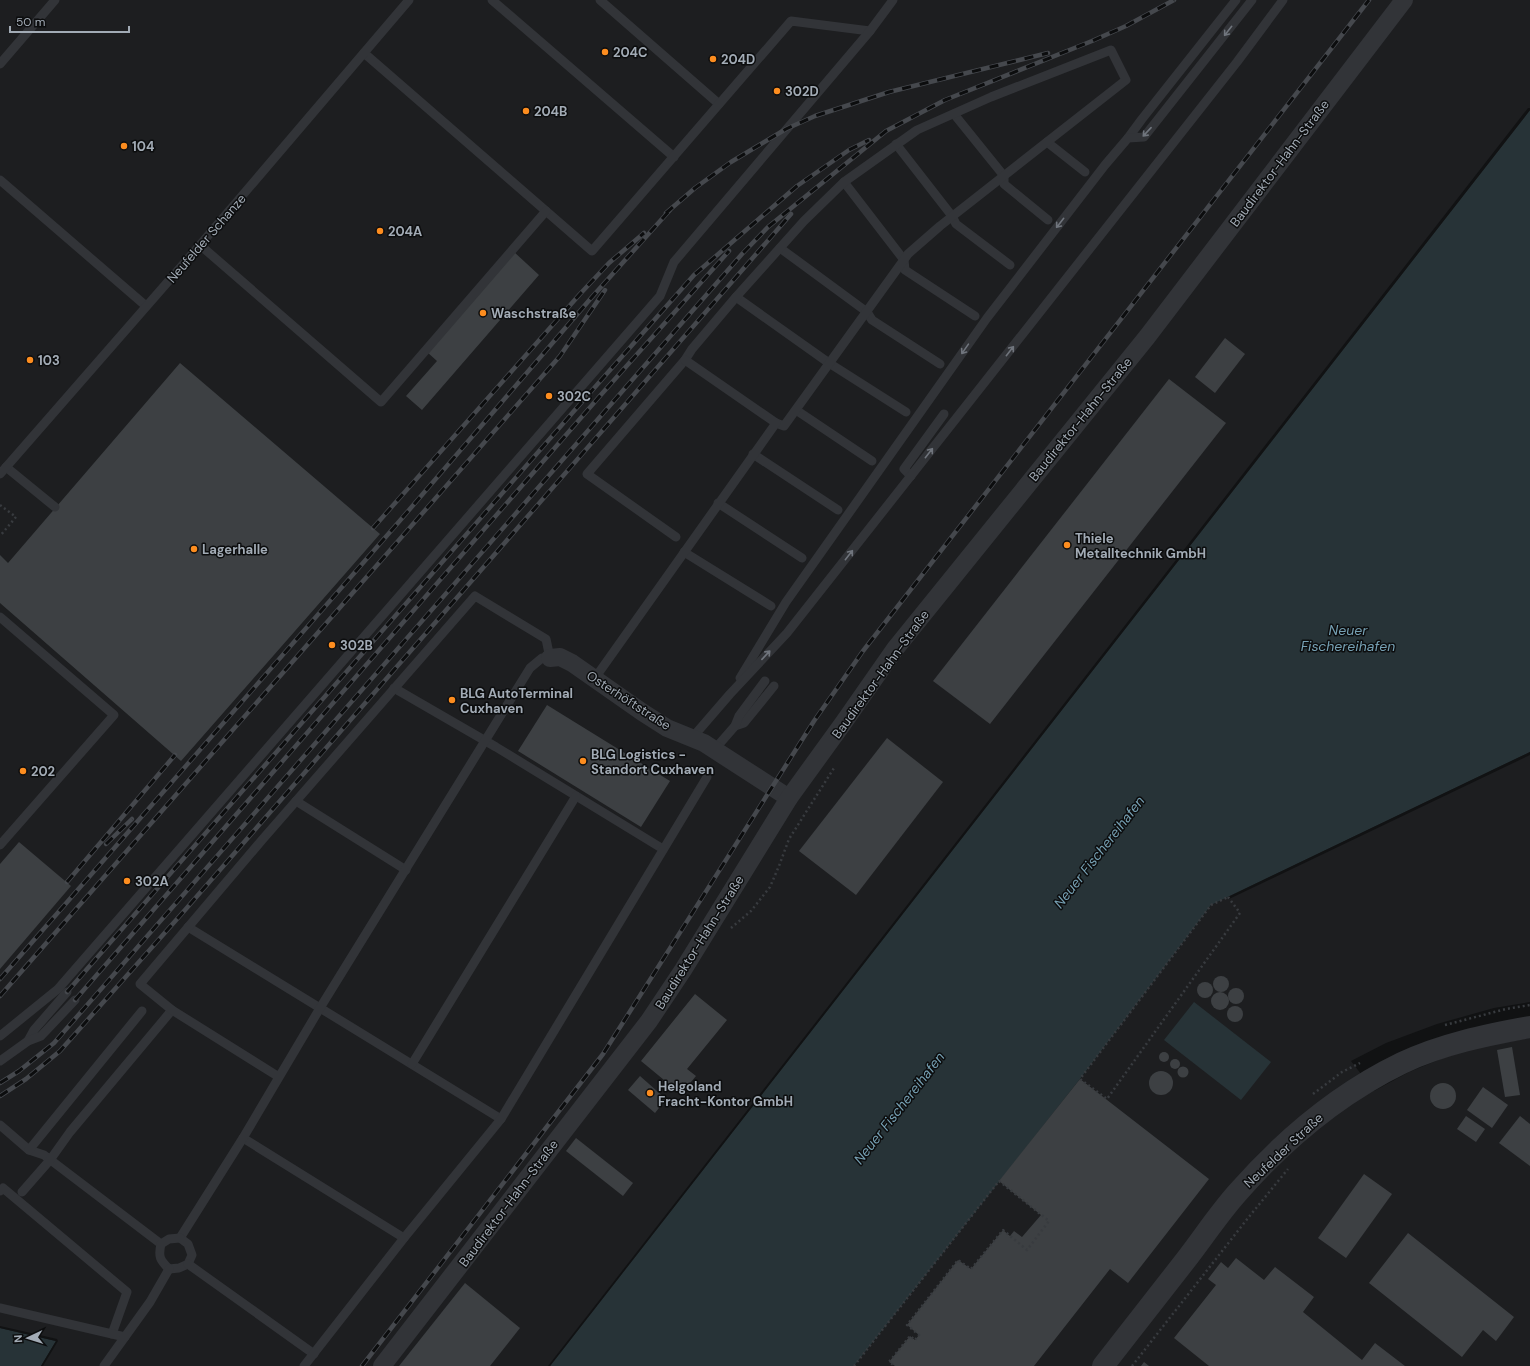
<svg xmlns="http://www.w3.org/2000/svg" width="1530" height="1366" font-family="'DM Sans',sans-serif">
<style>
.built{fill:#1d1e20}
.water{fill:#273337}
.pier{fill:#111213}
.building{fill:#3d4043}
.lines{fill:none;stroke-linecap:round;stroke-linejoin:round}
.path{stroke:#383b3f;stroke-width:2.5;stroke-dasharray:2 3;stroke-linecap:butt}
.service{stroke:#323438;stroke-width:9}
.minor{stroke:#323438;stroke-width:18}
.tertiary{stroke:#323438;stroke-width:22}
.rail-casing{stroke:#45484d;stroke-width:4.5}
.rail{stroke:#0c0d0e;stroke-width:3;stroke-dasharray:9;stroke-linecap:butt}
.oneway{stroke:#70757d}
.poi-dot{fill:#fd8d1f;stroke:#0c0d0e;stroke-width:1.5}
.labels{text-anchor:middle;stroke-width:3;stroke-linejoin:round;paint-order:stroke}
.poi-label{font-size:13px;font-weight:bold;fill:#a2abb5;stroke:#0c0d0e;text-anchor:start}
.street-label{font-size:13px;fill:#a2abb5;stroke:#0c0d0e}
.water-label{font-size:14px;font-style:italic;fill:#76a0b3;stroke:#0c0d0e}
</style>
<rect width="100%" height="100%" fill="#111213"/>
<g class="built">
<path d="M0,0h1530v110l-980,1256h-509l15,-25 -56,-13z"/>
<path d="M1530,752v250l-36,6 -57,16 -51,19 -35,18 23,30 35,-19 34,-14 36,-11 51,-9v328h-676l226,-287 131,-174z"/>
</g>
<g class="water">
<path d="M1530,110v642l-319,153 -131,174 -226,287h-304z"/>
<path d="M1194,1002l77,60 -30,38 -77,-60z"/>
<path d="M0,1328l56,13 -15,25h-41z"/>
</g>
<g class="pier">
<path d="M1528,108h2v2l-980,1256h-2z"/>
<path d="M1530,752v3l-301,144 -1,-2z"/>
<path d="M0,1326l57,13 1,2 -15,25h-2l15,-25 -56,-13z"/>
</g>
<g class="building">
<path d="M513,251l26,24 -117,135 -16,-14 31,-35 -10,-9z"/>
<path d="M1225,338l20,16 -30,39 -20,-16z"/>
<path d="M180,363l200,171 -199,227 -181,-158v-48l8,8z"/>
<path d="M1169,379l57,44 -236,301 -57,-43z"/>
<path d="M547,705l123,76 -29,46 -123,-76z"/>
<path d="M887,738l56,44 -87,113 -57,-44z"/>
<path d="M19,842l52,44 -71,83v-105z"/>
<circle cx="1221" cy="984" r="8"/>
<circle cx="1205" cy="990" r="8"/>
<circle cx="1236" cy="996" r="8"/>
<circle cx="1220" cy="1001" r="9"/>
<path d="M695,994l32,26 -40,49 9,7 -15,18 -40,-33z"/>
<circle cx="1235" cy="1014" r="8"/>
<path d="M1512,1047l8,48 -15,2 -8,-47z"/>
<circle cx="1164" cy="1057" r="5"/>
<circle cx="1175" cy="1064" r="5"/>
<circle cx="1183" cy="1072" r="5.5"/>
<circle cx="1161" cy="1083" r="12"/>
<path d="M640,1076l26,23 -11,14 -27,-23z"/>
<path d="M1080,1079l129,100 -81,104 -18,-14 -76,97h-139l-6,-4 21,-26 5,4 4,-5 -12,-10 51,-65 13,9 32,-39 7,6 4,-5 8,6 19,-22 -42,-34z"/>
<circle cx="1443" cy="1096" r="13"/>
<path d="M1483,1087l25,18 -16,23 -25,-18z"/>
<path d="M1466,1116l19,13 -9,13 -19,-13z"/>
<path d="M1520,1116l10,8v42l-31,-23z"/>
<path d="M576,1138l57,45 -10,13 -57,-45z"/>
<path d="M1364,1174l28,20 -46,64 -28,-20z"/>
<path d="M1408,1233l106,84 -18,24 -13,-11 -21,27 -93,-74z"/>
<path d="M1236,1258l28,22 11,-13 39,30 -11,15 59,48 13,-17 30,23h-196l-35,-28 42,-53 -8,-6 13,-17 7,6z"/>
<path d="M465,1283l55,45 -30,38h-91z"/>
<path d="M1144,1362l5,4h-8z"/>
</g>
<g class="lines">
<g class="path">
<path d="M0,505l16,12 -16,19"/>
<path d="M1228,897l12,16 -133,186 -27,-20 131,-174z"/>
<path d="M731,928l20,-17 19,-24 9,-21 10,-27 45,-71"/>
<path d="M1445,1025l61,-16 24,-4"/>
<path d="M1313,1094l29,-22 18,-9"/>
<path d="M854,1366l145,-185 50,40 -22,29 -24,-20 -32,39 -13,-9 -51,65 12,10 -4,5 -5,-4 -21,26 6,4"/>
<path d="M1132,1366l116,-148 40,-49"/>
</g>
<g class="service">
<path d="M492,0l182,157"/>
<path d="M600,0l119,104"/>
<path d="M364,53l228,198 199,-230 79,10"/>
<path d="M0,64l55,-64"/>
<path d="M954,114l50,62v8l44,36"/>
<path d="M1128,138l14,-19 94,-119"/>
<path d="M1047,142l38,30"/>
<path d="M896,144l56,72 4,8 54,41"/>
<path d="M0,180l146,126"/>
<path d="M844,182l60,78 1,10 70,46"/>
<path d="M200,245l181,157 165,-191"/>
<path d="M780,248l87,64 5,8 68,44"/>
<path d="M736,297l93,66 77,49"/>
<path d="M796,410l76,51"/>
<path d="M753,454l85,56"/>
<path d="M6,467l49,40"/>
<path d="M0,474l200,-229 209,-245"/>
<path d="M911,476l-7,-7 40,-55"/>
<path d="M718,503l84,55"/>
<path d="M676,537l-89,-63 98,-114 7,-11 44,-52 68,-76 40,-39 73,-52 74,-33 120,-47 15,30 -186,146 -32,28 -124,172 -8,-3"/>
<path d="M684,552l87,54"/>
<path d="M0,617l114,98 -114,130"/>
<path d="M595,678l181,-255 -91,-63"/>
<path d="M740,678l46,-76 201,-284 118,-153 23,-27 16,-1 108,-137"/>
<path d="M394,688l102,59 167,102"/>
<path d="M735,726l9,-3 30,-37"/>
<path d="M692,738l38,-44 57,-61 450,-571 46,-62"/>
<path d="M714,750l21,-24 4,-10 26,-35"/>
<path d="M296,801l110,69"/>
<path d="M188,927l313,192"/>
<path d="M0,1036l58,-47 602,-693 14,-34 196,-231 23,-31"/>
<path d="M28,1041l6,-11 33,-38"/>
<path d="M0,1061l28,-20 13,-5 34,-36"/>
<path d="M412,1064l164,-268"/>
<path d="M0,1125l29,25 15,5 117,89"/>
<path d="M243,1138l161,100"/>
<path d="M29,1150l113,-139"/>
<path d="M0,1191l3,-3 124,104 -15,42"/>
<path d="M22,1192l28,-32 20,-28 102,-122"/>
<path d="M180,1238l63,-100 77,-130 210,-340 12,-10h8l-4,-19 -71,-43 -213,244 -122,144 32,26 107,67"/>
<path d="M180,1238l8,6 4,11 -4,9 -9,4 -10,1c-9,-9 -11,-12 -8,-25l8,-5z"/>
<path d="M188,1264l126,90"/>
<path d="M0,1308l125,29"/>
<path d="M104,1366l46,-64 19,-33"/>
<path d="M304,1366l100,-128 97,-119 206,-342"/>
</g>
<g class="minor">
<path d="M550,658l10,-1 12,6 70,49 25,16 37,15 85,55"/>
<path d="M382,1366l267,-345 34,-51 106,-172 55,-76 51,-73 252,-312 257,-337"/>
</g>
<path class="tertiary" d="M1103,1366c27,-35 55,-70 82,-105 18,-23 34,-48 54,-70 45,-51 101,-98 163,-128 40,-19 84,-28 128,-36"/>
<defs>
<g id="rail">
<path d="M666,213l29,-25 36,-26 55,-33 29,-13 74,-24 159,-39"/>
<path d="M373,528l207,-234 29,-31 35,-30"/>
<path d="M106,844l26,-25"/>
<path d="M67,882l108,-127"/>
<path d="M0,979l397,-455 195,-227 78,-87"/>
<path d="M67,992l521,-597 106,-120 103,-89 52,-36 20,-10"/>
<path d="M0,996l560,-640 45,-66"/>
<path d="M75,1000l524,-603 130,-146"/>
<path d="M0,1083l19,-12 35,-28 688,-789 26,-27 118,-96 59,-31 147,-59 34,-15 48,-26"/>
<path d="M0,1096l26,-17 34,-28 125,-141 606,-696"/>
<path d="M362,1366l241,-312 211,-333 49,-70 506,-651"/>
</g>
</defs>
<use href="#rail" class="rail-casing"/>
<use href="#rail" class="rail"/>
</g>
<defs><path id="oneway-shaft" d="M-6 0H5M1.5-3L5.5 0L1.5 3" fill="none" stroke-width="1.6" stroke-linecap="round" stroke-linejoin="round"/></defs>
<g class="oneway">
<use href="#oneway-shaft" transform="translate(1228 31) rotate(128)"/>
<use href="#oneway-shaft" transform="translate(1147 132) rotate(133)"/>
<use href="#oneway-shaft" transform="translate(1060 223) rotate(128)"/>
<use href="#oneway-shaft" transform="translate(965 349) rotate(125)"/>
<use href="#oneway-shaft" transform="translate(1010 351) rotate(-52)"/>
<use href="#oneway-shaft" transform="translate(929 453) rotate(-52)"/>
<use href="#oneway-shaft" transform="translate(849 555) rotate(-52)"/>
<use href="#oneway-shaft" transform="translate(766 655) rotate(-47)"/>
</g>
<g class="poi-dot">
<circle cx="605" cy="52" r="4"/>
<circle cx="713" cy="59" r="4"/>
<circle cx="777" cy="91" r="4"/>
<circle cx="526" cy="111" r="4"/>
<circle cx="124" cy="146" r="4"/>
<circle cx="380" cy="231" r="4"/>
<circle cx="483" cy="313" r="4"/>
<circle cx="30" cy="360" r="4"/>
<circle cx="549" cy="396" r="4"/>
<circle cx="1067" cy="545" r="4"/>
<circle cx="194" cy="549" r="4"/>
<circle cx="332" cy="645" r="4"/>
<circle cx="452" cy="700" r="4"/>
<circle cx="583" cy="761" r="4"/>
<circle cx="23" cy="771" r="4"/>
<circle cx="127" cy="881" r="4"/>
<circle cx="650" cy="1093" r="4"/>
</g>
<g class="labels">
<g class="poi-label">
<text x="613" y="57">204C</text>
<text x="721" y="64">204D</text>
<text x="785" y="96">302D</text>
<text x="534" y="116">204B</text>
<text x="132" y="151">104</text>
<text x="388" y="236">204A</text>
<text x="491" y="318">Waschstraße</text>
<text x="38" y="365">103</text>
<text x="557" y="401">302C</text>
<text x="1075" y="543">Thiele<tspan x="1075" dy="15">Metalltechnik GmbH</tspan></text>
<text x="202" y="554">Lagerhalle</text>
<text x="340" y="650">302B</text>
<text x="460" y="698">BLG AutoTerminal<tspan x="460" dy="15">Cuxhaven</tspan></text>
<text x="591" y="759">BLG Logistics -<tspan x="591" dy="15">Standort Cuxhaven</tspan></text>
<text x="31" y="776">202</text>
<text x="135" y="886">302A</text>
<text x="658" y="1091">Helgoland<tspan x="658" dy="15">Fracht-Kontor GmbH</tspan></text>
</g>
<g class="street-label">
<text transform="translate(1279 163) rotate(-53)" y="5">Baudirektor-Hahn-Straße</text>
<text transform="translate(206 238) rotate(-49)" y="5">Neufelder Schanze</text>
<text transform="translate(1080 419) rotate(-51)" y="5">Baudirektor-Hahn-Straße</text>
<text transform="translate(880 674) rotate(-54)" y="5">Baudirektor-Hahn-Straße</text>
<text transform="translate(629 700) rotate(33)" y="5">Osterhöftstraße</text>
<text transform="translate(699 942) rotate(-58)" y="5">Baudirektor-Hahn-Straße</text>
<text transform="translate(1283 1150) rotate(-43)" y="5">Neufelder Straße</text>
<text transform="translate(508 1203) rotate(-53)" y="5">Baudirektor-Hahn-Straße</text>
</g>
<g class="water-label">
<text x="1348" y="635">Neuer<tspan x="1348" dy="16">Fischereihafen</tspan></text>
<text transform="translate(1099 852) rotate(-52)" y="5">Neuer Fischereihafen</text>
<text transform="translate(899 1108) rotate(-52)" y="5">Neuer Fischereihafen</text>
</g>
</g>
<g transform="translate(28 1338) rotate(266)" stroke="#0c0d0e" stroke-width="3" paint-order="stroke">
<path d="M0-3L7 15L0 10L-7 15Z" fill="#a2abb5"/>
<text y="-6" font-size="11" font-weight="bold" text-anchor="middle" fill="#a2abb5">N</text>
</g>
<path d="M10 26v6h119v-6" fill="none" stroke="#a2abb5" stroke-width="2"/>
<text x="16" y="26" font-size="12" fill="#a2abb5" stroke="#0c0d0e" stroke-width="3" paint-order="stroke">50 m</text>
</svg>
